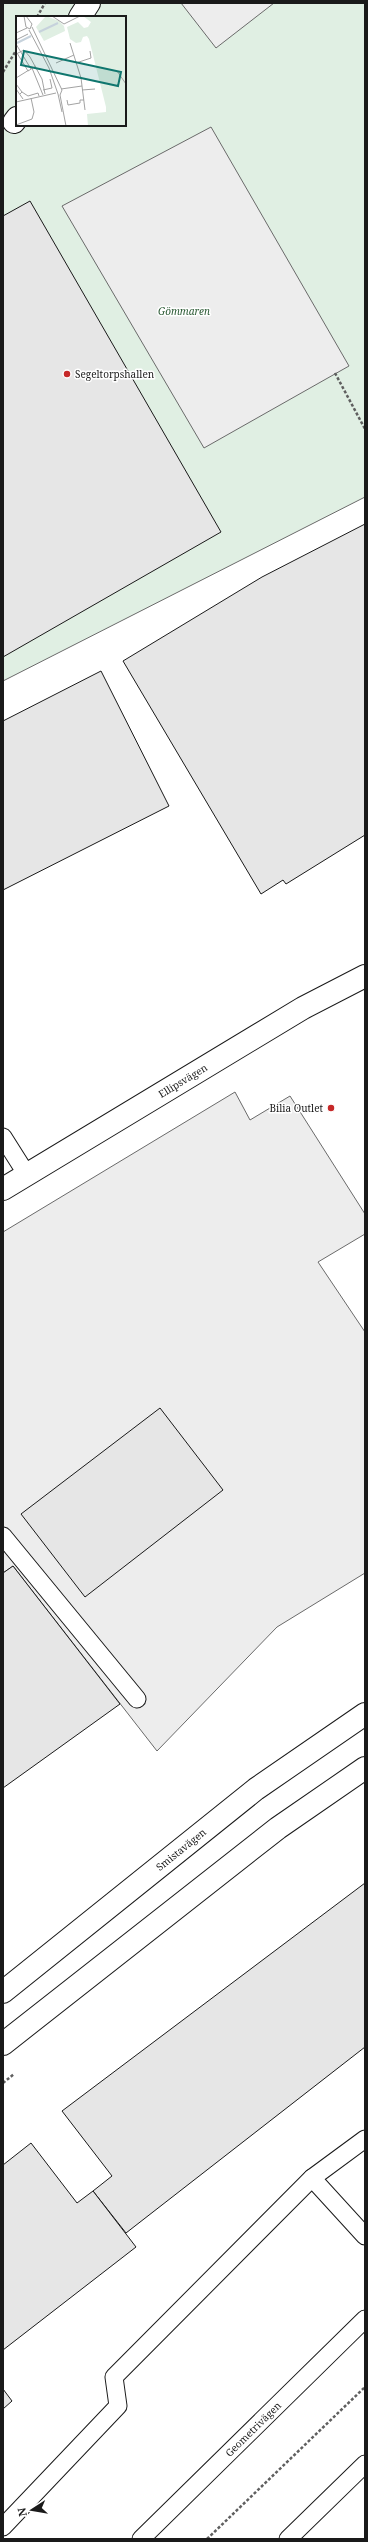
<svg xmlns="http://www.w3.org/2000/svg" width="368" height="2542" font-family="'Noto Serif',serif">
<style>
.green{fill:#e0efe3;stroke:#6a6a6a;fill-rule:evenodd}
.parking{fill:#ededed;stroke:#6a6a6a}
.building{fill:#e6e6e6;stroke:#1a1a1a}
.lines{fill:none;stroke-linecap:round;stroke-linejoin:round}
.lane-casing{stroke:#1a1a1a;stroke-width:19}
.street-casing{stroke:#1a1a1a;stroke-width:24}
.secondary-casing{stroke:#1a1a1a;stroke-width:24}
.path{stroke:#5f5f5f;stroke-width:2.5;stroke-dasharray:3 2;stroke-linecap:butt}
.lane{stroke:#fff;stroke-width:17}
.street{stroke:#fff;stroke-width:22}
.secondary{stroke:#fff;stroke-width:22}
.poi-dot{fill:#c62828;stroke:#fff;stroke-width:1.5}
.labels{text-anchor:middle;stroke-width:3;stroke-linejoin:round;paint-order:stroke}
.park-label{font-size:10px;font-style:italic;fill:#2b5a34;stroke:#fff}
.poi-label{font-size:10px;fill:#1a1a1a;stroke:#fff;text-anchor:start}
.street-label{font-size:10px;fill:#1a1a1a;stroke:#fff}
.inset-river{fill:none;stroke:#c6d2dc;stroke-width:2}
.inset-road{fill:none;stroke:#a3a3a3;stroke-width:1}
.view{fill:#0f766e;fill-opacity:0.15;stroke:#0f766e;stroke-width:2}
.inset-edge{fill:none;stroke:#1a1a1a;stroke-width:2}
</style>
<rect width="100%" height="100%" fill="#fff"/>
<path class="green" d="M3,3h362v494l-362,184zM17,17h108v108h-108z"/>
<g class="parking">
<path d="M181,3h93l-58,45z"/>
<path d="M211,127l138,239 -145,82 -142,-242z"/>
<path d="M235,1092l15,28 40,-24 75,118v20l-47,28 47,70v241l-88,54 -120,124 -144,-185 -10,7v-341z"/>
</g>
<g class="building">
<path d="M30,201l191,331 -218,125v-441z"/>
<path d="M365,524v311l-79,49 -3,-4 -22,14 -138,-233 139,-84z"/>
<path d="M101,671l68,135 -166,84v-169z"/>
<path d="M160,1408l63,82 -138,107 -64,-83z"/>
<path d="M13,1566l107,138 -117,84v-215z"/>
<path d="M365,1883v164l-239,186 -33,-42 19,-15 -50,-65z"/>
<path d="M31,2143l46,60 16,-12 43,56 -133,103v-185z"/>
<path d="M3,2389l9,12 -9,8z"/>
</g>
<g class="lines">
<defs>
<g id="lane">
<path d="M3,1137l24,38"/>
<path d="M3,1536l134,163"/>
<path d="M312,2178l53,58"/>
<path d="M3,2527l115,-121 -4,-29 198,-199 53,-39"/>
<path id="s1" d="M141,2539l224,-220"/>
<path d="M288,2539l77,-75"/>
</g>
<g id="street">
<path d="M80,17l9,-14"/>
<path d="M14,122l3,-4"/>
<path id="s2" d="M3,1189l300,-181 62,-32"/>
</g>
<g id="secondary">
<path id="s3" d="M3,1992l253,-203 109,-75"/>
<path d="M3,2044l275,-216 87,-60"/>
</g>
</defs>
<use href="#lane" class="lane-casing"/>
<use href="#street" class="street-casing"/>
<use href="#secondary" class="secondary-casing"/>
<g class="path">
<path d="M37,17l8,-14"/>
<path d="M3,72l14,-23"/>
<path d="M335,373l30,56"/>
<path d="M3,2083l11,-9"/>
<path d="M207,2539l158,-152"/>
</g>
<use href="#lane" class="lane"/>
<use href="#street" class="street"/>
<use href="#secondary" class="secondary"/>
</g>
<g class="poi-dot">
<circle cx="67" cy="374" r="4"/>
<circle cx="331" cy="1108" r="4"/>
</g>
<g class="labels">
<g class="park-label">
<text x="184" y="315">Gömmaren</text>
</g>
<g class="poi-label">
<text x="75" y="378">Segeltorpshallen</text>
<text x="323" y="1112" text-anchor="end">Bilia Outlet</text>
</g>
<g class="street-label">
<text dy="4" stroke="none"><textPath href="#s2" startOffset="210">Ellipsvägen</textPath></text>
<text dy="4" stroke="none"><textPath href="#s3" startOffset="228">Smistavägen</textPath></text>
<text dy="4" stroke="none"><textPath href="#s1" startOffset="157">Geometrivägen</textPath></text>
</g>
</g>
<g transform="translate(16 16)">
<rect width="110" height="110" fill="#fff"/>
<path d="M30,0l13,5 5,5 1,5 -21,10 -8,-14zM67,0h43v110h-38l-1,-12 19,-2v-5l-17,-68 -2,-3 -4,1 -2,5 -5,1 -6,-4 -3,-12 11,-5 6,6 4,-1 3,-5z" fill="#e0efe3"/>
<path class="inset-river" d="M23,16l19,-9M1,27l14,-7"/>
<path class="inset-road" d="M8,0l2,11 4,2 2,-5 -6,-8M36,0l12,8 16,-8M16,11l30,63 -2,5 6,31M13,14l20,38 9,26M0,17l11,-5M0,24l12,-6M54,27l11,35 4,32M0,28l15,25M1,37l11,18 8,-5M0,38l8,-4 6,7 12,22 3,15M40,47l18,-8M60,47l15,-5 -1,-7M16,52l11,27M101,55l9,13M0,62l13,-8M0,68l6,8 -2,2M0,73l7,10M45,73l21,-3M27,74l9,-2 -2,-9M66,74l13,-1M6,76l6,4 10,-3 1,3M42,78l4,18M51,84l1,5 12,-2v-3h4M0,86l40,-9M0,109l16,-6 2,-7 -3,-14"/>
<path class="view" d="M8,35l97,21 -3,14 -97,-21z"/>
<rect width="110" height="110" class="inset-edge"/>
</g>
<rect width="368" height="2542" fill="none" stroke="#1a1a1a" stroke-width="8"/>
<g transform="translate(32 2510) rotate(258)" stroke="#ffffff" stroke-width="3" paint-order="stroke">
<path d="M0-3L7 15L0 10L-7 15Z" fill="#1a1a1a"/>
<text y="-6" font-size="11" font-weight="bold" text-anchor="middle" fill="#1a1a1a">N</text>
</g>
</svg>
